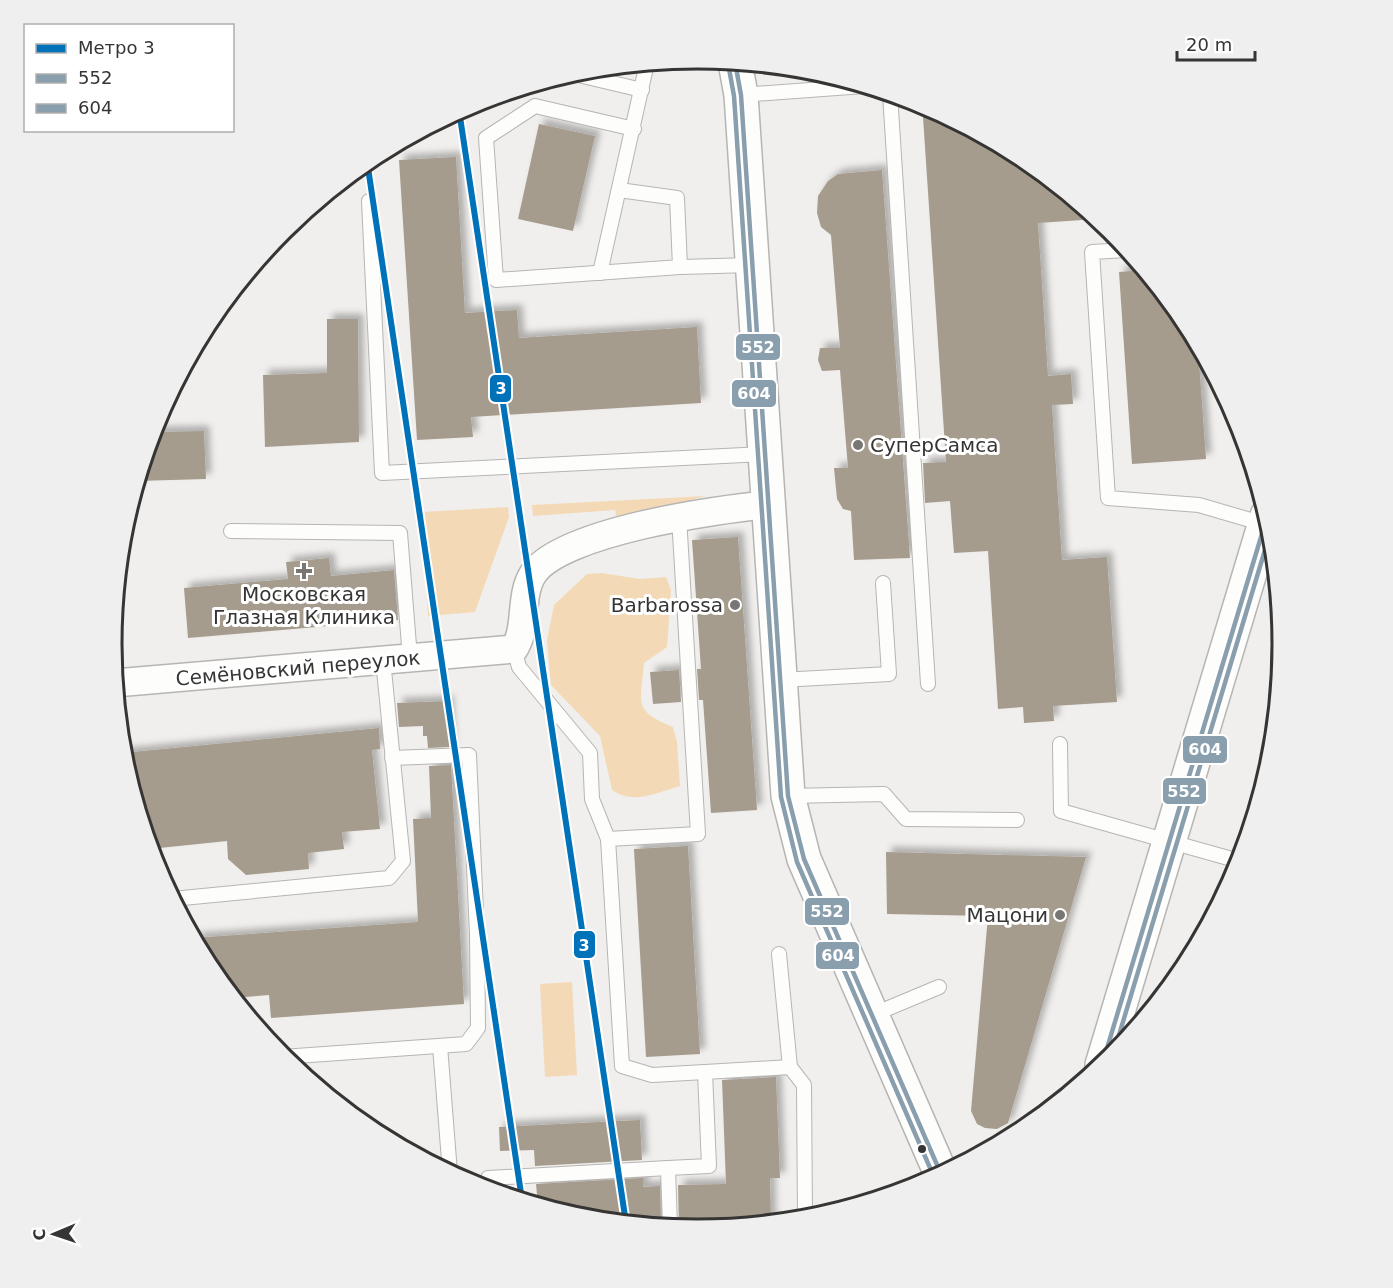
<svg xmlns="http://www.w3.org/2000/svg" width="1393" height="1288" font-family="'DejaVu Sans',sans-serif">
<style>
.green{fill:#f4d9b7}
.building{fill:#a69c8e;filter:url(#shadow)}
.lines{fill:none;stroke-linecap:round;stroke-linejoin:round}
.lane-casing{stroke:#b6b5b3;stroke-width:16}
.street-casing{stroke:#b6b5b3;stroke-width:30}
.secondary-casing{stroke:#b6b5b3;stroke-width:36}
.lane{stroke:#fdfdfc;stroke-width:14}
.street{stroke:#fdfdfc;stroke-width:27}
.secondary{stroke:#fdfdfc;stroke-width:33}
.bus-1-casing{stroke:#fff;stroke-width:9}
.bus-2-casing{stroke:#fff;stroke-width:9}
.bus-1{stroke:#8a9fae;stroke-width:4.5}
.bus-2{stroke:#8a9fae;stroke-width:4.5}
.metro-1-casing{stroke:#fff;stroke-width:10}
.metro-1{stroke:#0072ba;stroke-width:6}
.poi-dot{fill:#777675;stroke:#fff;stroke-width:2}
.bus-dot{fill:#363534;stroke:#fff;stroke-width:2}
.labels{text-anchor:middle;stroke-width:6;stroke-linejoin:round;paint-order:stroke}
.poi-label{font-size:20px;fill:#363534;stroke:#fff;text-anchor:end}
.street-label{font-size:20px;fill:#363534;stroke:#fff}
.rim{fill:none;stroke:#363534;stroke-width:3}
.line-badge{stroke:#fff;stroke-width:2}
.badge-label{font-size:16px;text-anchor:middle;font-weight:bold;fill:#fff}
</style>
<defs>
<filter id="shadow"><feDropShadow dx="5.5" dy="-5.5" stdDeviation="3" flood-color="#0004"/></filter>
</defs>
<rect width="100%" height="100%" fill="#f0efed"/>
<g class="green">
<path d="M706,496l-89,23 -2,-9 -82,6 -1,-11z"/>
<path d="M508,507l1,10 -34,95 -47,4 -6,-104z"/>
<path d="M601,573l39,6 26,-2 5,13 -4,57 -23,16c-3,41 -12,47 29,64l4,15 3,44c-24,7 -47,19 -68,4l-12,-54 -49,-51 -4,-45 7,-35 33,-31z"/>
<path d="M572,982l5,93 -32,2 -5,-93z"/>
</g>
<g class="building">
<path d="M944,115l78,42 75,62 -59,4 10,153 23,-2 2,30 -21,1 10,155 45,-3 10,145 -64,4 1,15 -30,2 -1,-16 -25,2 -10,-158 -34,2 -4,-52 -25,2 -2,-40 23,-1 -23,-345z"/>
<path d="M539,124l56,12 -22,95 -55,-12z"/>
<path d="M456,157l9,156 52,-3 2,28 178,-11 4,76 -230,14 2,20 -56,3 -18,-280z"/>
<path d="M882,170l28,388 -56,2 -3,-49 -8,-2 -6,-10 -3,-31h14l-8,-98 -18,1 -4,-11 2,-12h20l-9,-113 -10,-8 -4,-14 1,-17 10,-15 10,-7z"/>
<path d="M1144,270l40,49 14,28 8,112 -74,5 -13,-192z"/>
<path d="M327,319h31l1,123 -94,5 -2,-72 64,-2z"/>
<path d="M204,431l2,48 -69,2 7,-23 9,1 -1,-27z"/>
<path d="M738,537l19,273 -46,3 -8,-113h-4l-2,-31h4l-9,-129z"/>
<path d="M329,558l2,18 63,-6 4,50 -210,18 -4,-50 104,-9 -2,-17z"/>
<path d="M679,670l2,32 -28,2 -3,-32z"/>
<path d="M448,701l2,46 -22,1 -1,-12h-4v-10l-24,1 -2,-24z"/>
<path d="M379,728l1,21 -8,1 8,79 -38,3 2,17 -36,4 1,16 -63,6 -18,-16 -1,-18 -77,8 -28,-96z"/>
<path d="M451,765l13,239 -193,14 -2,-23 -36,3 -24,-29 -16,-31 225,-16 -5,-103 18,-1 -2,-52z"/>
<path d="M688,846l12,208 -54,3 -12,-208z"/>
<path d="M886,852l200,5 -78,266 -11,6 -12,-1 -8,-4 -6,-13 17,-195 -101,-2z"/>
<path d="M776,1077l4,101h-10l1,44 -75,7 -17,-1 -1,-43 48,-1 -4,-104z"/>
<path d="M640,1120l2,40 -107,6 -1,-16 -34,1 -1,-24z"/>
<path d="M643,1178v9l17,-1 1,40 -79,-8 -44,-13 -2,-21z"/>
</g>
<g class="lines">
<defs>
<g id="lane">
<path d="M570,73l72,17"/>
<path d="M890,94l38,590"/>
<path d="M741,95l123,-9"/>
<path d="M619,190l58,8 3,69 -184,13 -10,-142 49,-32 99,23"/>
<path d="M369,201l13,272 382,-19"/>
<path d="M1127,250l-35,2 16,246 91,7 65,19"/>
<path d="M680,267l72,-2"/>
<path d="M600,273l47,-210"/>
<path d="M231,531l169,2 10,125"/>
<path d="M514,649l5,18 71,86 2,46 16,40 14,227 30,9 53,-3"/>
<path d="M781,680l108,-6 -6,-91"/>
<path d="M1060,744l1,67 178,50"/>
<path d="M788,796l96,-2 22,25 111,1"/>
<path d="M608,839l90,-5 -19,-317"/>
<path d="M172,899l217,-21 14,-17 -20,-201"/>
<path d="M779,954l11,113"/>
<path d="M872,1015l67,-28"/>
<path d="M440,1046l10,127"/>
<path d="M282,1057l184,-13 12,-16 -1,-94 -8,-179 -77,3"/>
<path d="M488,1190v-12l180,-10"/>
<path d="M670,1227l-2,-59 41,-2 -4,-94 85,-5 14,18 1,134"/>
</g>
<path id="street" d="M115,683l399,-34c14,-21 5,-53 19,-75 27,-42 184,-65 234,-69"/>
<g id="secondary">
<path d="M735,62l6,33 47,701 16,63 137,315"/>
<path d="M1102,1065l165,-549"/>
</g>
</defs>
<use href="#lane" class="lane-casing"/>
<use href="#street" class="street-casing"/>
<use href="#secondary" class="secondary-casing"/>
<use href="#lane" class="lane"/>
<use href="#street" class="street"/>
<use href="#secondary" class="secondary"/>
<defs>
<g id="bus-1">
<path d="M735,62l6,33 47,701 16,63 137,315"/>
<path d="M1102,1065l165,-548"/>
</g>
<g id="bus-2">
<path d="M728,63l6,33 47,701 16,65 137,315"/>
<path d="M1113,1055l158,-525"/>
</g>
</defs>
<use href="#bus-1" class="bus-1-casing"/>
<use href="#bus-2" class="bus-2-casing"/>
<use href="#bus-1" class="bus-1"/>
<use href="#bus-2" class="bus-2"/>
<defs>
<g id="metro-1">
<path d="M459,110l167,1113"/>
<path d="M367,161l155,1039"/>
</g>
</defs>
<use href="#metro-1" class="metro-1-casing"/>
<use href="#metro-1" class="metro-1"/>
</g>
<g class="poi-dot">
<circle cx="858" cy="445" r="6"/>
<path d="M301 562h6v6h6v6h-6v6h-6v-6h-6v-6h6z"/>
<circle cx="735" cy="605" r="6"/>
<circle cx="1060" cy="915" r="6"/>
</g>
<circle class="bus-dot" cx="922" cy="1149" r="5"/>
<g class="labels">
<g class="poi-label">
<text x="870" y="452" text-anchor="start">СуперСамса</text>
<text x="304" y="601" text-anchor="middle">Московская<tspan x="304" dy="23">Глазная Клиника</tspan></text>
<text x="723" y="612">Barbarossa</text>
<text x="1048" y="922">Мацони</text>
</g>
<g class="street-label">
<text transform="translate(298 668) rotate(-5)" y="7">Семёновский переулок</text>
</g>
</g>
<path d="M0 0H1393V1288H0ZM122 644a575 575 0 1 1 1150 0a575 575 0 1 1-1150 0Z" fill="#efefef" fill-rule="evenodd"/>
<path class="rim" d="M122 644a575 575 0 1 1 1150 0a575 575 0 1 1-1150 0Z"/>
<g class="line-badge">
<rect x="735" y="333" width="46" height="28" rx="6" fill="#8a9fae"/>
<rect x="489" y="374" width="23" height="29" rx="6" fill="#0072ba"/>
<rect x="731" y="379" width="46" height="29" rx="6" fill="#8a9fae"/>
<rect x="1182" y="735" width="46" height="29" rx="6" fill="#8a9fae"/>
<rect x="1162" y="777" width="45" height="28" rx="6" fill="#8a9fae"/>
<rect x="804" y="897" width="46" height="29" rx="6" fill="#8a9fae"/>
<rect x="573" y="930" width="23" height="29" rx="6" fill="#0072ba"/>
<rect x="815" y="941" width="45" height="29" rx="6" fill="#8a9fae"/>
</g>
<g class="badge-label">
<text x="758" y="353">552</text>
<text x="501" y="394">3</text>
<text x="754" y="399">604</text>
<text x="1205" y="755">604</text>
<text x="1184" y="797">552</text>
<text x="827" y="917">552</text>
<text x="584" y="951">3</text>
<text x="838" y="961">604</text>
</g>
<rect x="24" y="24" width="210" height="108" fill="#ffffff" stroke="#afaeae" stroke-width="1.5"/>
<rect x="36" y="44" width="30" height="9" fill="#0072ba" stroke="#afaeae" stroke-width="1.5"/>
<text x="78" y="54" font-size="18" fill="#363534">Метро 3</text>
<rect x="36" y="74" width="30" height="9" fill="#8a9fae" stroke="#afaeae" stroke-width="1.5"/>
<text x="78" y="84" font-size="18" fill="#363534">552</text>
<rect x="36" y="104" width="30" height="9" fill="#8a9fae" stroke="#afaeae" stroke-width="1.5"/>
<text x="78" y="114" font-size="18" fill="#363534">604</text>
<g transform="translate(54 1234) rotate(268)" stroke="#ffffff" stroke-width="4.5" paint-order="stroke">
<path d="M0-4.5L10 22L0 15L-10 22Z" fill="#363534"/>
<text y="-9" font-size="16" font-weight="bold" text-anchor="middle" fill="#363534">С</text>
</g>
<path d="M1177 51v9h78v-9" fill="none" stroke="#363534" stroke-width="3"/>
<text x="1186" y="51" font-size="18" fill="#363534" stroke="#ffffff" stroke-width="4.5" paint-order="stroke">20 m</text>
</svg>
